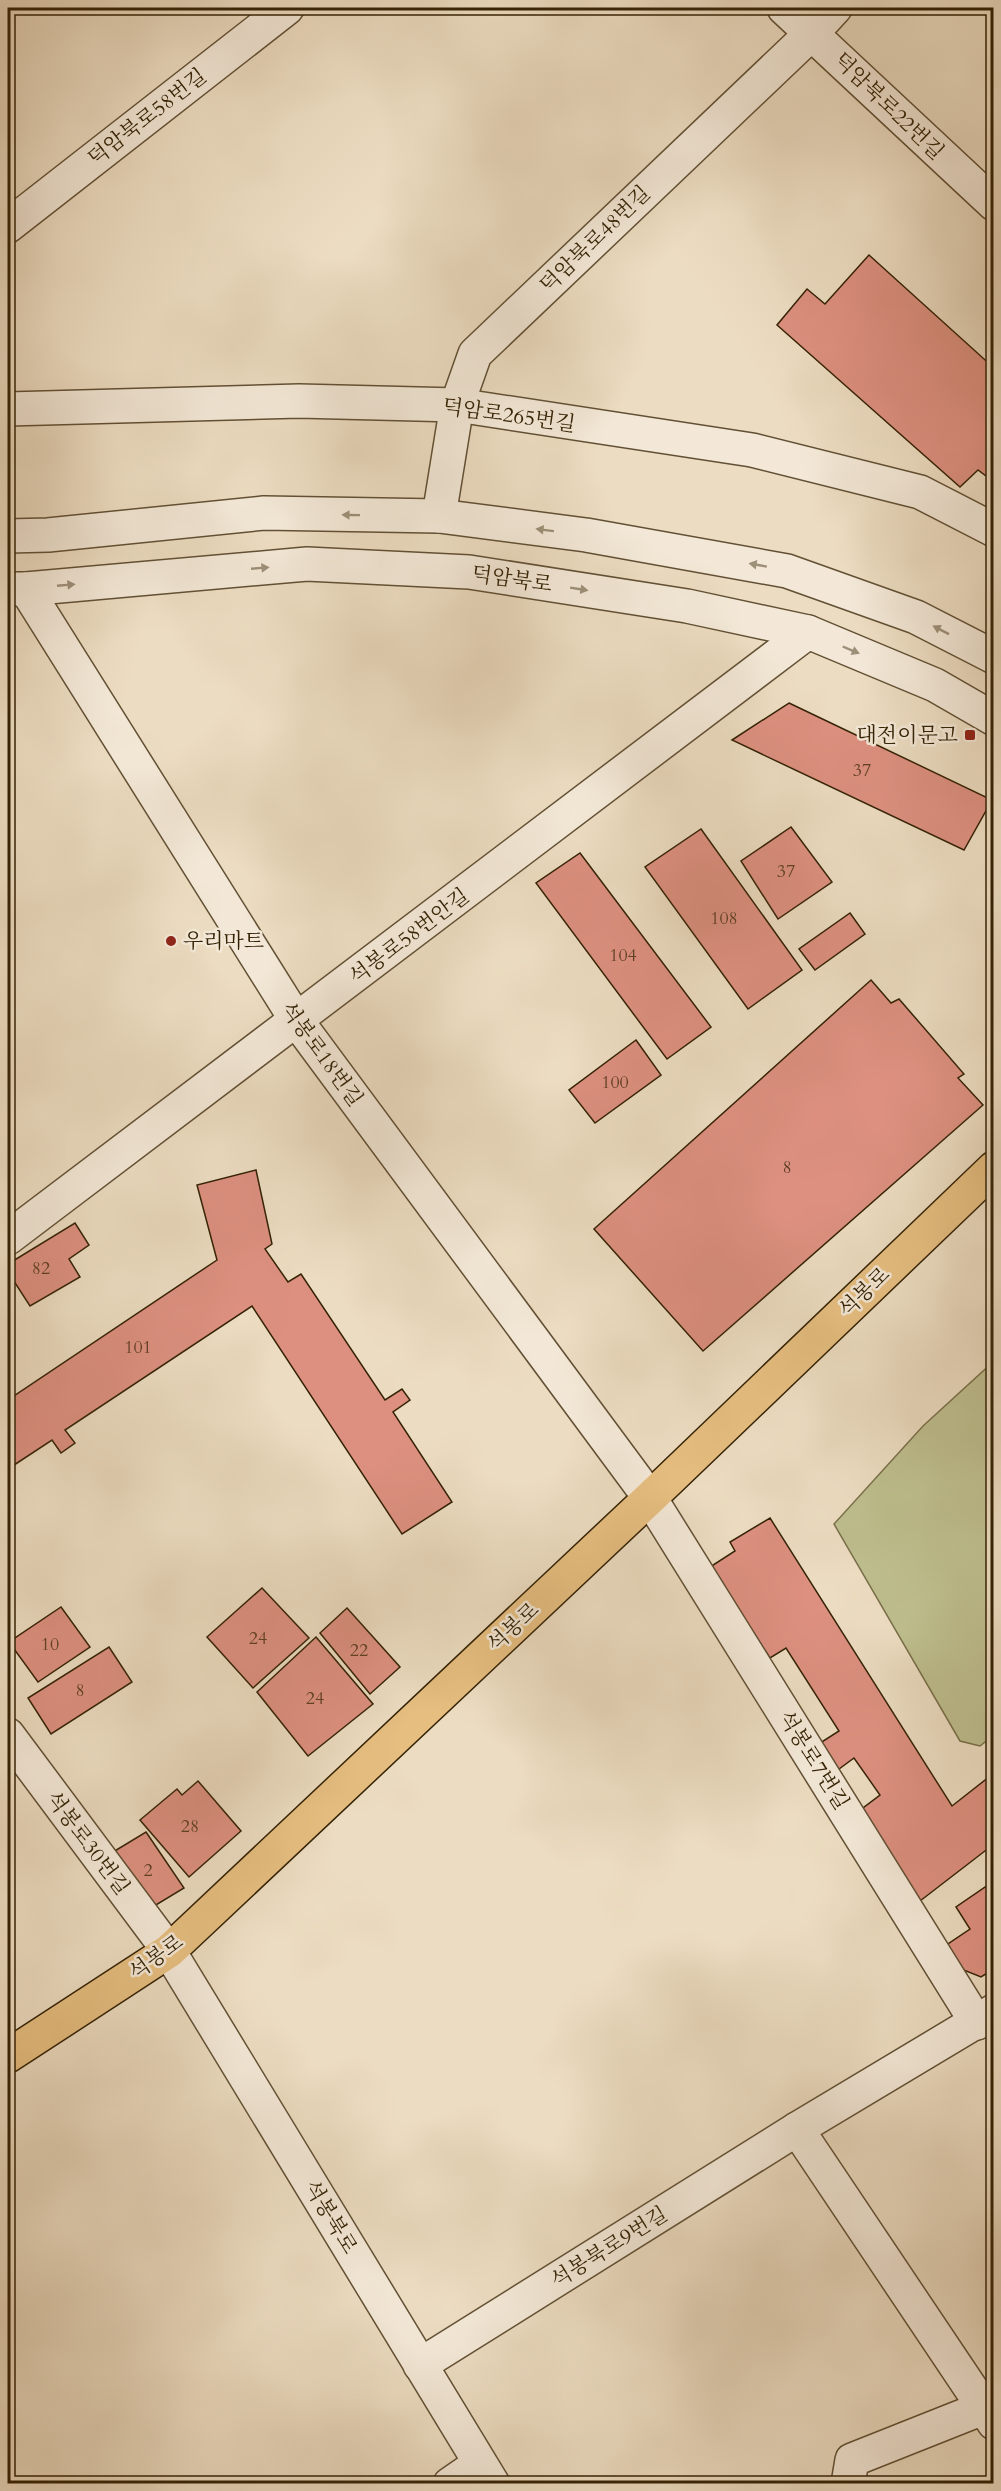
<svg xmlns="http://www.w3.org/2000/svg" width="1001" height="2491" font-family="Cardo,'Noto Serif KR',serif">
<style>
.green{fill:#bebe8e;stroke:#79704a;stroke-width:1.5}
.building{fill:#dd9080;stroke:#342205;stroke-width:1.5}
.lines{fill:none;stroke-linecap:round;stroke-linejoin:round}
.minor-casing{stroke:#625034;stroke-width:36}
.major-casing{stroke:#342205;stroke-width:36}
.minor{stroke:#f3e8d7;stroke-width:33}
.major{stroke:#e6be80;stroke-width:33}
.oneway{fill:#9d8f78}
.poi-dot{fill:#8f2418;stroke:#f3e8d7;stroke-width:2}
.labels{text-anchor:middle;stroke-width:5;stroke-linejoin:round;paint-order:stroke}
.number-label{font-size:18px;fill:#5e3e24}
.street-label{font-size:21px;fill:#342205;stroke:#f3e8d7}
.poi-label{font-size:21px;fill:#342205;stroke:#f3e8d7;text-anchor:end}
</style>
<rect width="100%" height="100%" fill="#ecdcc1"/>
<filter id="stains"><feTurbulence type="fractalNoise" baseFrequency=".00333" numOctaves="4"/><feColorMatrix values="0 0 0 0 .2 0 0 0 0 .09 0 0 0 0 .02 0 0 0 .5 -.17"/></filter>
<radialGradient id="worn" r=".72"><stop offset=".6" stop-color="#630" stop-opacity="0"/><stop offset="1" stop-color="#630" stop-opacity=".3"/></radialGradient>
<path class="green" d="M993,1362l1,373 -14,11 -20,-5 -126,-217 89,-98z"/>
<g class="building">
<path d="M869,255l125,113v114l-16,-12 -18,17 -183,-162 30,-36 18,15z"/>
<path d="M789,703l203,97 -28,50 -232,-110z"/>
<path d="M791,827l41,55 -54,37 -37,-58z"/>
<path d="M701,829l101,141 -54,39 -103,-142z"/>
<path d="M580,853l131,174 -44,32 -131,-176z"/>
<path d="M850,913l15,21 -50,36 -16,-21z"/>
<path d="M871,980l20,23 8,-4 65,75 -6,4 25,27 -280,246 -109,-122z"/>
<path d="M636,1040l25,35 -66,48 -26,-33z"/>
<path d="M256,1170l16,74 -7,5 23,33 13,-8 84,126 17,-11 8,11 -17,12 59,90 -50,32 -150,-228 -187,124 10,13 -14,10 -9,-13 -44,29v-69l209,-140 -20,-75z"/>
<path d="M75,1223l14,22 -20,14 11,18 -50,29 -22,-34v-8z"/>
<path d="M770,1518l182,288 42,-33v71l-74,57 -61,-90 21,-16 -26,-37 -19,14 -18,-27 22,-14 -53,-83 -16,10 -60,-91 25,-16 -5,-9z"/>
<path d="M262,1588l47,50 -56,50 -46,-51z"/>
<path d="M61,1607l29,40 -52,35 -29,-40z"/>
<path d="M347,1608l53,59 -30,27 -50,-61z"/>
<path d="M316,1637l57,67 -65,52 -51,-64z"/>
<path d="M109,1647l23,35 -81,52 -23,-36z"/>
<path d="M198,1781l43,50 -52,46 -49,-57 37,-31 5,6z"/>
<path d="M146,1832l38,56 -33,20 -38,-56z"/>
<path d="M994,1881v88l-13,8 -25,-10 -14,-19 28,-19 -14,-22z"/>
</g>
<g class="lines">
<defs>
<g id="minor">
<path d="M784,8l210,196"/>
<path d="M8,226l279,-218"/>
<path d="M8,409l291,-8 158,4 295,45 168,42 74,38"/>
<path d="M439,516l18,-111 18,-51 337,-321 23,-25"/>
<path d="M8,536l40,-1 216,-22 175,3 147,19 201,36 129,46 78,40"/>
<path d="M8,589h18l281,-25 162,8 218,34 121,26 127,53 59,34"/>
<path d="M26,589l271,432 353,477 327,525"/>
<path d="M8,1238l800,-606"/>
<path d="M8,1735l161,216 324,533"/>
<path d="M797,2129l197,294"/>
<path d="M420,2365l377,-236 197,-118"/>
<path d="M450,2484l29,-20"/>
<path d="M848,2484l4,-24 131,-52 11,-2"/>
</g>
<path id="major" d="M8,2056l161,-105 481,-453 344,-330"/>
</defs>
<use href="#minor" class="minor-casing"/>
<use href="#major" class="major-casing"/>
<use href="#minor" class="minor"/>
<use href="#major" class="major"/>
</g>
<defs><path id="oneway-solid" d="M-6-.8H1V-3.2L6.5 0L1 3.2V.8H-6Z" transform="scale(1.5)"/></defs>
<g class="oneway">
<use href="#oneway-solid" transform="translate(351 515) rotate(-179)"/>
<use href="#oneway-solid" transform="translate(545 530) rotate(-173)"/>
<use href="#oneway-solid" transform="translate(758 565) rotate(-170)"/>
<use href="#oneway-solid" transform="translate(260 568) rotate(-5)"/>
<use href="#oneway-solid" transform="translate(66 585) rotate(-5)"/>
<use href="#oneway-solid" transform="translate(579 589) rotate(9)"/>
<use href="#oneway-solid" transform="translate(941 630) rotate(-153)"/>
<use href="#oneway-solid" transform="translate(851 650) rotate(23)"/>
</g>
<g class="poi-dot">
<rect x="964" y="729" width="12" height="12" rx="3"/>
<circle cx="171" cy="941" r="6"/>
</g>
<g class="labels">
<g class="number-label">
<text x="862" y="776">37</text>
<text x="786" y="877">37</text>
<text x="724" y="924">108</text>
<text x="623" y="961">104</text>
<text x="615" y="1088">100</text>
<text x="787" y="1173">8</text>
<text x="41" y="1274">82</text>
<text x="138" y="1353">101</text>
<text x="258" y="1644">24</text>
<text x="50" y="1650">10</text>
<text x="359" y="1656">22</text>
<text x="80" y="1696">8</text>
<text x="315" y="1704">24</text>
<text x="190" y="1832">28</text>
<text x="148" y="1876">2</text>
</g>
<g class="street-label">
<text transform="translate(889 106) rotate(44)" y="7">덕암북로22번길</text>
<text transform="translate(147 117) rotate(-38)" y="7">덕암북로58번길</text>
<text transform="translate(595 239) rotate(-44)" y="7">덕암북로48번길</text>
<text transform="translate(509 415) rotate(8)" y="7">덕암로265번길</text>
<text transform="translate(512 579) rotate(8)" y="7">덕암북로</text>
<text transform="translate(409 936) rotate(-37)" y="7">석봉로58번안길</text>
<text transform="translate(322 1054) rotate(54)" y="7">석봉로18번길</text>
<text transform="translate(864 1292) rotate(-44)" y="7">석봉로</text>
<text transform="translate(513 1627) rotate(-43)" y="7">석봉로</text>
<text transform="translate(814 1760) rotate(58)" y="7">석봉로7번길</text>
<text transform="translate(88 1843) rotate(53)" y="7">석봉로30번길</text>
<text transform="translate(156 1957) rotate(-36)" y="7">석봉로</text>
<text transform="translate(331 2217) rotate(59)" y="7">석봉북로</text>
<text transform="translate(609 2247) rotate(-32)" y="7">석봉북로9번길</text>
</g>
<g class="poi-label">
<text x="958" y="742">대전이문고</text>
<text x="183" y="948" text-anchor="start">우리마트</text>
</g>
</g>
<rect width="1001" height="2491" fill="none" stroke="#ecdcc1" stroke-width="30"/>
<rect x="9" y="9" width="983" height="2473" fill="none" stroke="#342205" stroke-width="3"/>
<rect x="15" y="15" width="971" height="2461" fill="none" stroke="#342205" stroke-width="1.5"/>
<rect width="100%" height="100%" filter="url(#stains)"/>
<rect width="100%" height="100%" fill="url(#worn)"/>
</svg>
